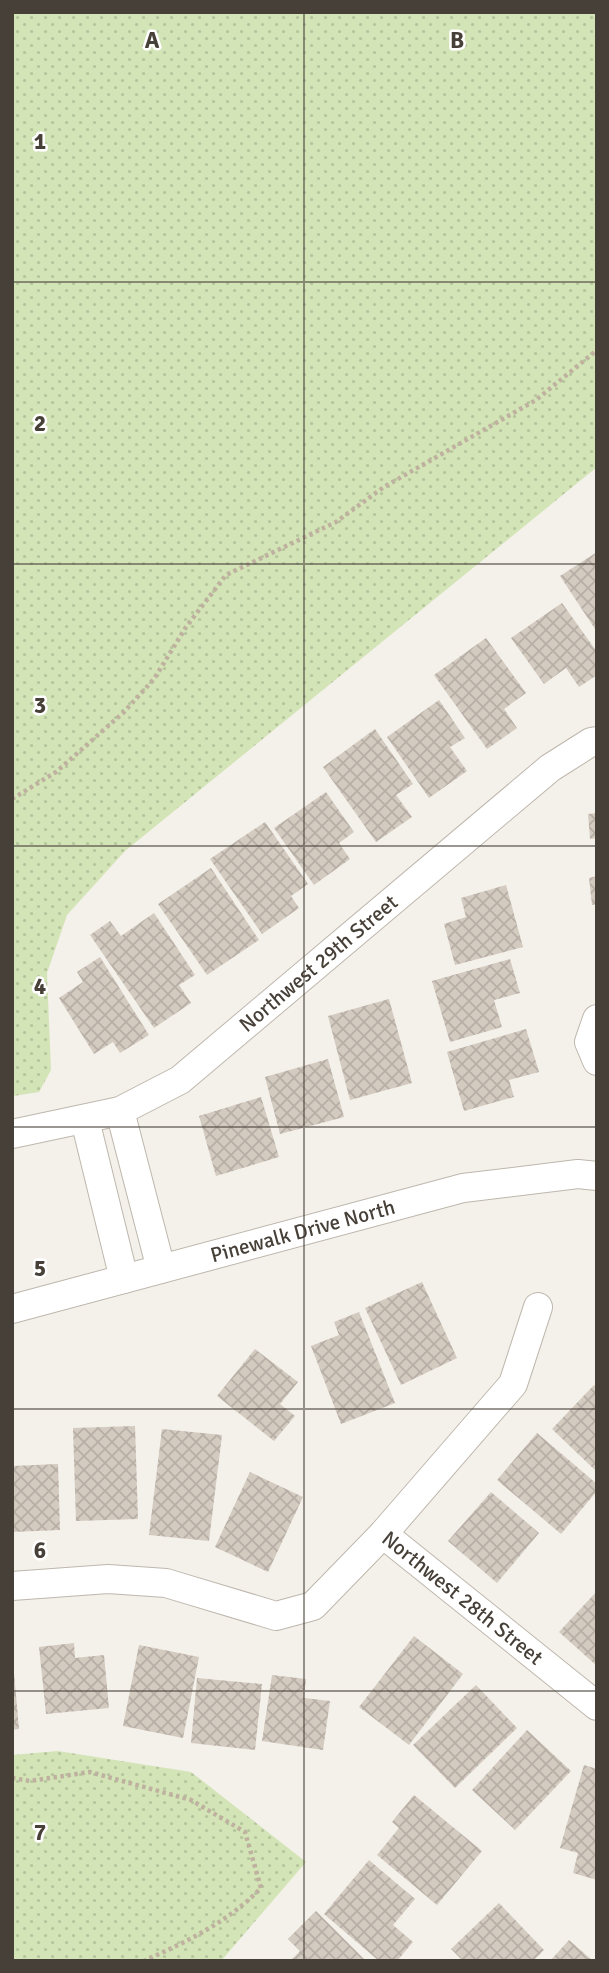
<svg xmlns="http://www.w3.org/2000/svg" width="609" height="1973" font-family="Signika,sans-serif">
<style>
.grass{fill:url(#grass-dots)}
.building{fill:url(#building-cross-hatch)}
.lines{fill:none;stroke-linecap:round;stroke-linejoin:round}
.minor-casing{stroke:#beb7ad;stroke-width:30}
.path{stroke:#bfb19f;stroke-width:4.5;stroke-dasharray:3.5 3.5;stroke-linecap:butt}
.minor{stroke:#fff;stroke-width:28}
.grid{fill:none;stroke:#474038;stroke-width:2;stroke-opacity:0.55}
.labels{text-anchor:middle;stroke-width:5;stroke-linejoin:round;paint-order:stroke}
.street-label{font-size:21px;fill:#474038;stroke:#fff}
.grid-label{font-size:23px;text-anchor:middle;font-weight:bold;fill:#474038;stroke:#fff;stroke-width:5;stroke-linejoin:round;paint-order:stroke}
</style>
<defs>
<pattern id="grass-dots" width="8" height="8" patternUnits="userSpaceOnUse" patternTransform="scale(1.75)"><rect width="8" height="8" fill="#d3e4b6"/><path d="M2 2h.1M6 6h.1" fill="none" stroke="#b6c59d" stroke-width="1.8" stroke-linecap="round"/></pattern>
<pattern id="building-cross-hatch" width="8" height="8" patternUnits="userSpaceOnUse" patternTransform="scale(1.75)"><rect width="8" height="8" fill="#d4cbc0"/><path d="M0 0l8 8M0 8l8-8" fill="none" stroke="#b7afa6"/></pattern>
</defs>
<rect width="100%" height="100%" fill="#f4f0ea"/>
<g class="grass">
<path d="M12,12h585v455l-472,384 -58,64 -20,58 4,97 -12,22 -26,4z"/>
<path d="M58,1751l133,21 115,90 -85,99h-209v-206z"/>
</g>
<g class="building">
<path d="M597,552v80l-37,-56z"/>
<path d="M562,603l35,49v23l-18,12 -13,-19 -22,16 -33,-46z"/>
<path d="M486,638l40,55 -22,16 13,19 -30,21 -53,-74z"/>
<path d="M439,700l26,38 -15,9 17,24 -38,27 -42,-61z"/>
<path d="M375,729l38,55 -17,11 16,22 -36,25 -53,-75z"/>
<path d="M326,792l28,40 -15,11 11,16 -36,26 -40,-57z"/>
<path d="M597,813v25l-7,1 -2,-25z"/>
<path d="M265,822l43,62 -17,12 8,12 -37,26 -52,-75z"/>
<path d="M211,868l48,72 -52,35 -49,-71z"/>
<path d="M597,876v28l-5,1 -3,-27z"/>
<path d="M506,885l17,62 -68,18 -11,-41 22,-7 -5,-19z"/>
<path d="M154,913l41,62 -16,10 12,18 -37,25 -64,-93 20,-14 11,15z"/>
<path d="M100,957l49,78 -29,18 -7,-11 -19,12 -35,-56 24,-16 -6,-10z"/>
<path d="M510,959l10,34 -26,7 8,27 -52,15 -18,-61z"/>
<path d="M389,999l23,84 -62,17 -22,-84z"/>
<path d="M526,1029l13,43 -30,8 5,17 -50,14 -17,-59z"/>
<path d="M328,1059l16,58 -64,17 -15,-57z"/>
<path d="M261,1097l18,60 -63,19 -17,-60z"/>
<path d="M422,1282l35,76 -56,27 -36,-77z"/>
<path d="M359,1312l36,91 -54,21 -30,-78 28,-11 -5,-13z"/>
<path d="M255,1349l43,33 -18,22 15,12 -21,25 -57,-45z"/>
<path d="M594,1385l3,3v84l-45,-43z"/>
<path d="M135,1426l3,93 -62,2 -3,-93z"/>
<path d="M162,1429l60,6 -13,106 -60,-6z"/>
<path d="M537,1433l60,51v7l-36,43 -64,-54z"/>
<path d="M58,1464l2,66 -48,2v-66z"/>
<path d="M250,1472l53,25 -35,75 -53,-25z"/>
<path d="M491,1492l48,41 -42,50 -49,-42z"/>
<path d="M597,1591v75l-38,-34z"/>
<path d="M414,1636l49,38 -54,71 -50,-38z"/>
<path d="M74,1643l1,15 29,-3 5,53 -63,6 -7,-67z"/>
<path d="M139,1645l60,12 -16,81 -60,-12z"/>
<path d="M12,1650l7,79 -7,1z"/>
<path d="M272,1675l34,4 -2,19 26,3 -7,49 -61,-9z"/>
<path d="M197,1678l65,6 -7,66 -64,-7z"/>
<path d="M476,1685l41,43 -62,60 -42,-43z"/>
<path d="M527,1730l44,41 -56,59 -43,-40z"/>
<path d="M584,1765l13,4v111l-24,-7 5,-20 -18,-5z"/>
<path d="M414,1795l68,56 -45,54 -60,-50 22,-27 -7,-6z"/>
<path d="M369,1860l46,39 -22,26 20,17 -16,19h-18l-55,-47z"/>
<path d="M499,1903l45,47 -11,11h-70l-12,-12z"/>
<path d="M316,1911l50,50h-76l10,-10 -12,-12z"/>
<path d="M569,1940l24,21h-43z"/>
</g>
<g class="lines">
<defs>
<g id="minor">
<path d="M597,1019l-8,23 8,19"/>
<path d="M120,1111l41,158"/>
<path d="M85,1120l39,159"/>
<path id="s1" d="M12,1134l108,-23 60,-31 370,-312 41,-26 6,-1"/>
<path id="s2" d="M12,1309l451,-121 115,-14 19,2"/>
<path id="s3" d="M383,1534l214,172"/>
<path d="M12,1586l96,-7 58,4 110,33 37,-10 70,-72 130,-150 25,-77"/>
</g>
</defs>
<use href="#minor" class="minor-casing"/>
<g class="path">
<path d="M12,799l44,-27 68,-60 30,-33 32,-52 40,-52 110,-53 48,-35 152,-87 61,-50"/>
<path d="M12,1778l18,3 60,-9 101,28 54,32 16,56c-33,34 -73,53 -117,73"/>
</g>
<use href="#minor" class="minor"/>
</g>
<path class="grid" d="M304,12v1949M12,282h585M12,564h585M12,846h585M12,1127h585M12,1409h585M12,1691h585"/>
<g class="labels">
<g class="street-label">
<text dy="7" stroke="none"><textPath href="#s1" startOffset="359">Northwest 29th Street</textPath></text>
<text dy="7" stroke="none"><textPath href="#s2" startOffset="301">Pinewalk Drive North</textPath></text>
<text dy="7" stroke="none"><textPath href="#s3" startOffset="102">Northwest 28th Street</textPath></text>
</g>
</g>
<g class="grid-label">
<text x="152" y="48">A</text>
<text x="457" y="48">B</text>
<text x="40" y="149">1</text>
<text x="40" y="431">2</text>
<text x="40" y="713">3</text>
<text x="40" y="994">4</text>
<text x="40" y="1276">5</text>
<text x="40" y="1558">6</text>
<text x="40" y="1840">7</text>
</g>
<rect width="609" height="1973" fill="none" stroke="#474038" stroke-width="28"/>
</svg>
